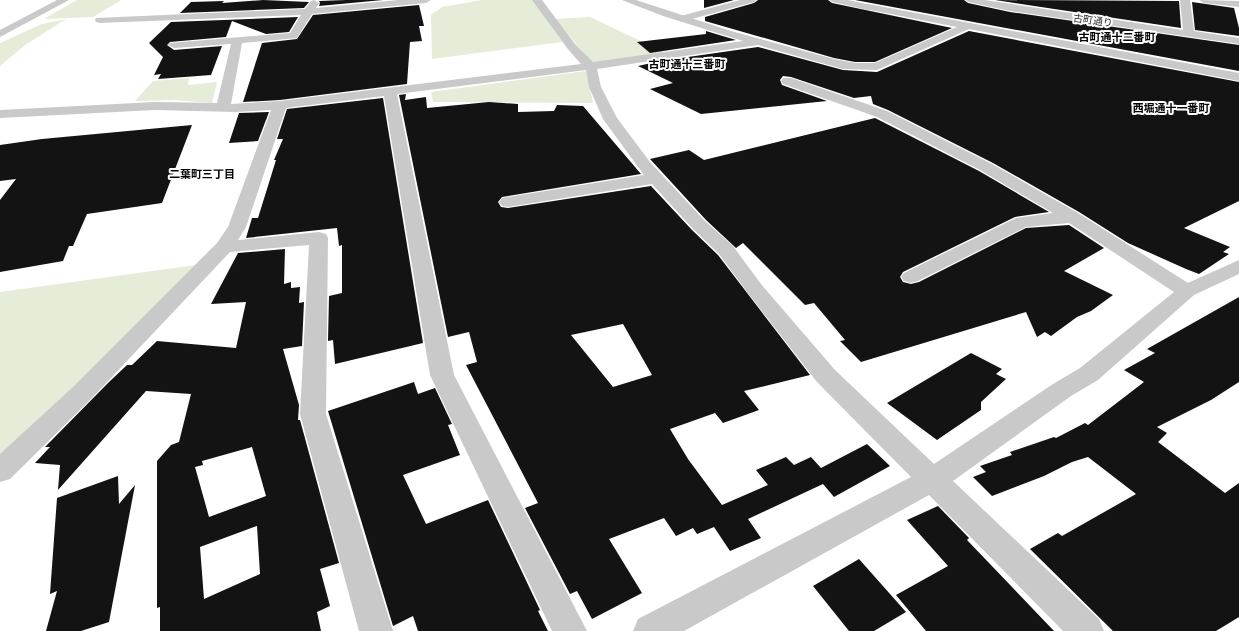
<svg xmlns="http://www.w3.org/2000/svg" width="1239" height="631" font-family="Raleway,'Noto Sans JP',sans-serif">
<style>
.green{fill:#e5ecd8}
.building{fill:#131313;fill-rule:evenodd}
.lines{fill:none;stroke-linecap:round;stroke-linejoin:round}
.minor{fill:#c9c9c9;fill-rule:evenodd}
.tertiary{fill:#c9c9c9;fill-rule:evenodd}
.labels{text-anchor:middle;stroke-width:4;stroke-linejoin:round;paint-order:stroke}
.far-street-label{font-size:10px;fill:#2c2c2c;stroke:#fff}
.far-neighbourhood-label{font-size:11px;font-weight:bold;fill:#000;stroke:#fff}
</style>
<rect width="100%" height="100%" fill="#fff"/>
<g class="green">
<path d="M77,0h44l-28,17 -49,2z"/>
<path d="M482,0h51l29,42 -130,17 -1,-44 11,-8z"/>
<path d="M590,17l76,36 -73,11 -38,-45z"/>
<path d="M66,19l-41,26 -25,21v-23l42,-19z"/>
<path d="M586,71l7,32 -160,-1 -2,-10z"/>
<path d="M189,78l-1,7 29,-3 -5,21 -38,-3 -39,1 18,-20z"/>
<path d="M196,265l-112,116 -84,77v-166z"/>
</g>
<g class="building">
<path d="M263,0l46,2 -5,6 -124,5 11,-11 33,-1 -2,2z"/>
<path d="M346,0h37l-64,6 1,-3 -1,-2z"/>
<path d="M704,0h30l-30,8z"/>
<path d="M758,0h70l4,3 120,25 -77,34h-20l-21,-4 -129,-37v-4l49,-14z"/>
<path d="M855,0h109l4,3 42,9 229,33v26z"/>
<path d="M995,0l184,1 2,27z"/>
<path d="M1192,2l42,6 5,20v8l-44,-6z"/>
<path d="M419,5l5,21h-5l3,15 -12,1 -3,42 -127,16 -37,2 19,-59 35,-4 16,-24z"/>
<path d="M298,17l-9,15 -23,2 -34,-13 -6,16 -56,5 -3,3 7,5 48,-4 -11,29 -53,4 3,-5 -7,1 9,-18 -14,-14 22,-21z"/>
<path d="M706,31l30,9 -86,13 -13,-11 69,-8z"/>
<path d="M969,31l270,51v119l-55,27 46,19 -7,5 6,2 -30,20 -13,-5 -58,-26 -49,-31 -86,-49 -105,-53 -15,-6 -2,-8 -17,2 -63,-21 -8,-1 -3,4 2,5 45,16 -126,13 -51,-25 23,-6 -35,-17 22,-5 98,-14 85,23 34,2z"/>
<path d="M406,94l-1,6 21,-3 1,11 62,-6 29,2v8l36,-1 3,-6 26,1 58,68 -139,23 -4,5 3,5 7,1 143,-22 41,44 26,25 92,120 -66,16 15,19 -36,13 -8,-10 -45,16 18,30 34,46 46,-20 -12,-15 30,-13 8,8 17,-8 10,11 46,-24 23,22 -56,31 -11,-13 -75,35 13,19 -31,13 -16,-24 -17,7 -4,-6 -17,8 -12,-18 -55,21 33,54 -50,26 -15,-28 -7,3 -45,-86 13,-5 -72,-138 11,-3 -8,-30 -21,5 -49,-242zM623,324l29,51 -39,12 -42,-52z"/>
<path d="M383,98l40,245 -88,21 -2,-24 -5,1 1,-45 13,-3v-48l-3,1 -2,-18 -91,10 6,-20h6l18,-58h-2l9,-21h-6l10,-30z"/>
<path d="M269,112l-11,29 -29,2 10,-30z"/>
<path d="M875,118l104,53 70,41 -34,5 -112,55 -3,5 3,5 8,2 8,-2 107,-54 43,-3 35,23 -40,23 49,24 -22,16 -14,6 -26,19 -6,-4 -8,5 -11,-25 -165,50 -21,-21 5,-1 -31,-37 -9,2 -62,-62 -7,5 -30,-28 -56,-61 39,-9 15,10z"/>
<path d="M192,125l-30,78 -75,11 -14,32h-4l-6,15 -63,11v-72l16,-21 -16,2v-36l42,-6z"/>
<path d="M285,249l-1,35 7,-2v6l9,-1 -1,16 5,-1 -2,44 -19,3 16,56 -1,15h2l39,143 -19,6 10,37 -13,6 4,19h-161v-24l-3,1v-147l14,-16 8,-3 12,-48 -45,-3 -88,99 2,-25 -25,-2 15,-16h-5l63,-64 19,-18h5l25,-24 79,7 10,-46 -35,2 27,-51zM252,447l14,49 -57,21 -14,-50 8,-2 -1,-4zM257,526l3,48 -56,25 -4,-52z"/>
<path d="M1239,297v85l-28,18 -54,27 10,6 -9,9 67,51 14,-10v134l-23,14h-103l-83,-82 28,-16 4,3 74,-42 -48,-37 -16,5 -28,14 -52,20 -19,-19 13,-5 -6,-6 32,-11 -2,-3 44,-15 2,1 29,-15 3,2 56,-43 -20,-12 31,-17 -8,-4z"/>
<path d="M971,353l31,16 -6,5 10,5 -25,23v8l-44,30 -50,-37z"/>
<path d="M414,382l4,12 17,-6 17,36 -4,1 12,30 -57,20 23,49 62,-24 52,110 -2,1 10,20h-130l-5,-15 -20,10 -65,-215z"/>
<path d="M118,476l1,28 16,-19 -26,137 -28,9h-35l11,-40 -7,3 7,-96z"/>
<path d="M938,506l31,32 -2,2 87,91h-128l-30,-36 52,-29 -41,-46z"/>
<path d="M859,559l47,53 -32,19h-25l-36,-45z"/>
</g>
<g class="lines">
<g class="minor">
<path d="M314,0l5,3 -3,5 82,-8h33l-5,3 -114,11 -15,24 -55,5 -11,61 49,-3 301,-37 -14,-16 -35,-48h10l33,44 18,18 150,-21 -80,-25 -41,-16h14l95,31 103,28 21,4h20l82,-36 -92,-18 -2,-2 2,-2 3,-1 371,69v8l-270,-52 -92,41 -34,-1 -85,-24 -161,24 4,18 16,31 33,44 55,59 28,25 28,38 74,86 99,94 119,-80 27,-16 94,-76 -105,-69 -43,4 -108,54 -7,2 -7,-2 -3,-4 3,-4 112,-55 37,-5 -73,-43 -103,-53 -94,-33 -2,-3 2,-3h8l96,33 105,53 86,49 110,70 51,-23v14l-45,21 -96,85 -27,16 -118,85 146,138 5,12h-41l-134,-136 -245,136h-51l5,-12 273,-142 -94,-95 -70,-90 -28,-38 -26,-25 -41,-45 -144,23 -6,-1 -3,-4 3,-4 6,-1 136,-22 -41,-56 -14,-32 -3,-17 -189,24 57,281 133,256h-35l-122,-256 -46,-279 -98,12 -40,119 -8,13 81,-8 7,2 2,4 -2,176 67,217h-34l-59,-217 9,-169 -79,7 -139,147 -81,80 -10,3v-28l73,-67 144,-144 11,-16 43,-117 -35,2 -81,-2 -155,8v-8l155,-8 62,1 14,-59 -57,4 -6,-3 2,-2 120,-10 11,-18 -201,8 -4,-1 -1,-2 1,-2 209,-9 6,-8z"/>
<path d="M966,0h19l198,30 -3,-30h10l4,31 45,7v6l-229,-33 -42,-9z"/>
</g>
<g class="tertiary">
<path d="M57,0h12l-69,37v-7z"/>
<path d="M740,0h16l-2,2 -73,20 -5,-3 1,-2z"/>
<path d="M830,0h18l23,5 2,2 -5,3 -36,-8z"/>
<path d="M1199,0l40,1v6l-35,-4z"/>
</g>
</g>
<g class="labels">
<g class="far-street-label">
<text transform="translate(1093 20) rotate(8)" y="4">古町通り</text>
</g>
<g class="far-neighbourhood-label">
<text x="1117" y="41">古町通十二番町</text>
<text x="687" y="68">古町通十三番町</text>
<text x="1171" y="112">西堀通十一番町</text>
<text x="202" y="178">二葉町三丁目</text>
</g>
</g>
</svg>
